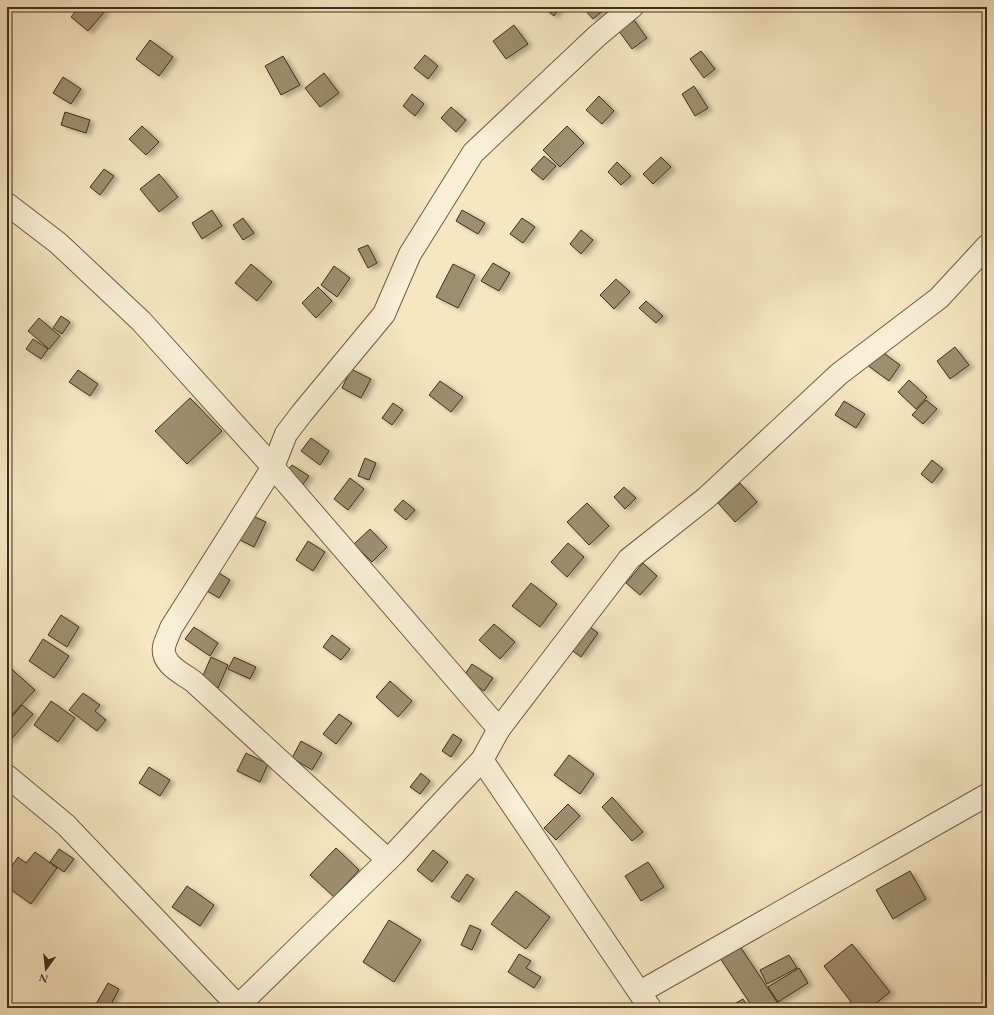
<svg xmlns="http://www.w3.org/2000/svg" width="994" height="1015" font-family="'EB Garamond',serif">
<style>
.building{fill:#9e8e71;stroke:#3f2e1a;filter:url(#shadow)}
.lines{fill:none;stroke-linecap:round;stroke-linejoin:round}
.street-casing{stroke:#6d5c44;stroke-width:24}
.street{stroke:#f9efd7;stroke-width:22}
</style>
<defs>
<filter id="shadow"><feDropShadow dx="4.5" dy="2.5" stdDeviation="2" flood-color="#0004"/></filter>
</defs>
<rect width="100%" height="100%" fill="#f6e6c2"/>
<filter id="stains"><feTurbulence type="fractalNoise" baseFrequency=".005" numOctaves="4"/><feColorMatrix values="0 0 0 0 .2 0 0 0 0 .09 0 0 0 0 .02 0 0 0 .5 -.17"/></filter>
<radialGradient id="worn" r=".72"><stop offset=".6" stop-color="#630" stop-opacity="0"/><stop offset="1" stop-color="#630" stop-opacity=".3"/></radialGradient>
<g class="building">
<path d="M79,7h21l5,4 -17,20 -17,-14z"/>
<path d="M543,7h17l-6,9z"/>
<path d="M582,7h25l-14,12z"/>
<path d="M631,16l16,22 -15,11 -16,-22z"/>
<path d="M514,25l14,19 -22,15 -13,-18z"/>
<path d="M150,40l23,17 -14,19 -23,-17z"/>
<path d="M701,51l14,18 -11,9 -14,-19z"/>
<path d="M425,55l13,11 -10,13 -14,-11z"/>
<path d="M283,56l17,29 -19,10 -16,-29z"/>
<path d="M324,73l15,20 -19,14 -15,-19z"/>
<path d="M63,77l18,12 -10,15 -18,-11z"/>
<path d="M694,86l14,22 -13,8 -13,-22z"/>
<path d="M412,94l12,10 -9,12 -12,-10z"/>
<path d="M599,96l15,15 -12,13 -16,-14z"/>
<path d="M451,107l15,13 -10,12 -15,-14z"/>
<path d="M65,112l25,8 -4,13 -25,-8z"/>
<path d="M142,126l17,16 -13,13 -17,-16z"/>
<path d="M567,126l17,17 -24,24 -17,-17z"/>
<path d="M544,156l12,10 -13,14 -12,-10z"/>
<path d="M661,157l10,10 -18,17 -10,-10z"/>
<path d="M617,162l14,14 -10,9 -13,-13z"/>
<path d="M104,169l10,7 -14,19 -10,-8z"/>
<path d="M159,174l19,23 -19,15 -19,-23z"/>
<path d="M212,210l10,16 -20,13 -10,-16z"/>
<path d="M462,210l23,13 -7,11 -22,-13z"/>
<path d="M243,218l11,15 -11,7 -10,-15z"/>
<path d="M522,218l13,9 -12,16 -13,-9z"/>
<path d="M581,230l12,10 -12,14 -11,-10z"/>
<path d="M368,245l9,18 -9,5 -10,-19z"/>
<path d="M493,263l17,10 -11,18 -18,-10z"/>
<path d="M251,264l21,18 -15,19 -22,-18z"/>
<path d="M453,264l22,11 -17,33 -22,-11z"/>
<path d="M334,266l16,12 -13,19 -16,-12z"/>
<path d="M616,279l14,13 -16,17 -14,-14z"/>
<path d="M318,287l14,14 -16,17 -14,-15z"/>
<path d="M646,301l17,15 -7,7 -17,-15z"/>
<path d="M61,316l9,6 -8,12 -9,-6z"/>
<path d="M39,318l21,18 -11,13 -21,-18z"/>
<path d="M33,339l15,10 -7,10 -15,-10z"/>
<path d="M955,347l14,18 -19,14 -13,-18z"/>
<path d="M878,349l22,16 -11,16 -22,-16z"/>
<path d="M351,369l20,10 -10,19 -19,-10z"/>
<path d="M78,370l20,14 -8,12 -21,-14z"/>
<path d="M909,380l18,17 -11,12 -18,-17z"/>
<path d="M440,381l23,16 -12,15 -22,-17z"/>
<path d="M190,398l32,33 -35,33 -32,-33z"/>
<path d="M926,400l11,9 -14,15 -11,-9z"/>
<path d="M844,401l21,13 -9,14 -21,-13z"/>
<path d="M393,403l10,7 -11,15 -10,-7z"/>
<path d="M311,438l18,13 -9,14 -19,-14z"/>
<path d="M365,458l11,5 -7,17 -11,-4z"/>
<path d="M932,460l11,9 -11,14 -11,-9z"/>
<path d="M292,465l17,11 -8,11 -17,-12z"/>
<path d="M350,478l14,11 -16,21 -14,-11z"/>
<path d="M740,483l17,19 -22,20 -17,-19z"/>
<path d="M624,487l12,11 -11,11 -11,-12z"/>
<path d="M403,500l12,10 -9,10 -12,-10z"/>
<path d="M587,503l22,23 -20,19 -22,-23z"/>
<path d="M246,513l20,9 -12,25 -20,-10z"/>
<path d="M370,529l17,18 -15,15 -18,-18z"/>
<path d="M308,541l17,11 -12,19 -17,-11z"/>
<path d="M568,543l16,14 -17,20 -16,-15z"/>
<path d="M643,563l14,13 -17,19 -14,-12z"/>
<path d="M214,570l16,10 -11,18 -17,-10z"/>
<path d="M531,583l26,21 -17,23 -28,-21z"/>
<path d="M61,615l18,12 -12,20 -19,-12z"/>
<path d="M494,624l21,18 -15,17 -21,-19z"/>
<path d="M586,624l12,9 -17,24 -12,-9z"/>
<path d="M194,627l24,16 -8,13 -25,-17z"/>
<path d="M332,635l18,14 -9,11 -18,-13z"/>
<path d="M43,639l26,17 -15,22 -25,-17z"/>
<path d="M211,657l17,8 -10,23 -17,-8z"/>
<path d="M234,657l22,10 -6,12 -22,-10z"/>
<path d="M472,664l21,14 -9,13 -21,-14z"/>
<path d="M7,665l28,25 -25,27 -3,-3z"/>
<path d="M390,681l22,20 -14,16 -22,-20z"/>
<path d="M83,693l17,12 -5,6 11,9 -9,11 -28,-21z"/>
<path d="M51,701l24,17 -17,24 -24,-17z"/>
<path d="M22,705l11,9 -26,30v-22z"/>
<path d="M339,714l13,9 -16,21 -13,-10z"/>
<path d="M453,734l9,6 -11,17 -9,-6z"/>
<path d="M301,741l21,12 -10,17 -20,-12z"/>
<path d="M246,753l22,11 -8,18 -23,-11z"/>
<path d="M569,755l25,19 -14,20 -26,-19z"/>
<path d="M149,767l21,13 -10,16 -21,-13z"/>
<path d="M421,773l9,8 -10,13 -10,-7z"/>
<path d="M612,797l31,35 -11,9 -30,-34z"/>
<path d="M568,804l12,12 -24,24 -12,-12z"/>
<path d="M336,848l23,22 -25,27 -24,-22z"/>
<path d="M59,849l15,10 -10,13 -14,-10z"/>
<path d="M433,850l15,12 -16,20 -15,-12z"/>
<path d="M35,852l22,16 -26,36 -24,-17v-14l11,-16 8,6z"/>
<path d="M648,862l16,25 -23,14 -16,-25z"/>
<path d="M910,871l16,28 -33,20 -17,-29z"/>
<path d="M467,874l7,5 -15,23 -8,-5z"/>
<path d="M187,886l27,19 -14,21 -28,-19z"/>
<path d="M516,891l34,26 -24,32 -35,-25z"/>
<path d="M389,920l32,20 -27,42 -31,-20z"/>
<path d="M470,925l11,5 -9,20 -11,-5z"/>
<path d="M852,944l38,48 -20,16h-27l8,-6 -27,-36z"/>
<path d="M739,945l40,60 -4,3h-22l-33,-50z"/>
<path d="M519,954l12,7 -5,7 15,9 -7,11 -26,-16z"/>
<path d="M789,955l8,13 -30,16 -7,-14z"/>
<path d="M799,968l9,15 -30,19 -10,-15z"/>
<path d="M108,983l11,6 -10,19h-5l-8,-4z"/>
<path d="M743,999l6,9h-22z"/>
</g>
<g class="lines">
<defs>
<g id="street">
<path d="M7,204l51,39 83,78 132,146 226,262"/>
<path d="M482,760l168,248"/>
<path d="M7,776l59,49 172,181"/>
<path d="M388,860l-194,-178c-12,-9 -33,-18 -30,-35 1,-6 5,-13 7,-19l102,-161 13,-33 16,-21 82,-99 26,-60 63,-101 124,-117 35,-29"/>
<path d="M640,992l347,-197"/>
<path d="M236,1008l159,-155 54,-58 33,-35 17,-31 130,-170 77,-61 133,-124 100,-76 48,-52"/>
</g>
</defs>
<use href="#street" class="street-casing"/>
<use href="#street" class="street"/>
</g>
<rect width="994" height="1015" fill="none" stroke="#f6e6c2" stroke-width="24"/>
<rect x="8" y="8" width="978" height="999" fill="none" stroke="#3f2e1a" stroke-width="2"/>
<rect x="12" y="12" width="970" height="991" fill="none" stroke="#3f2e1a"/>
<g transform="translate(46 969) rotate(195)" stroke="#f9efd7" stroke-width="3" paint-order="stroke">
<path d="M0-3L7 15L0 10L-7 15Z" fill="#3f2e1a"/>
<text y="-6" font-size="11" font-weight="bold" text-anchor="middle" fill="#3f2e1a">N</text>
</g>
<rect width="100%" height="100%" filter="url(#stains)"/>
<rect width="100%" height="100%" fill="url(#worn)"/>
</svg>
